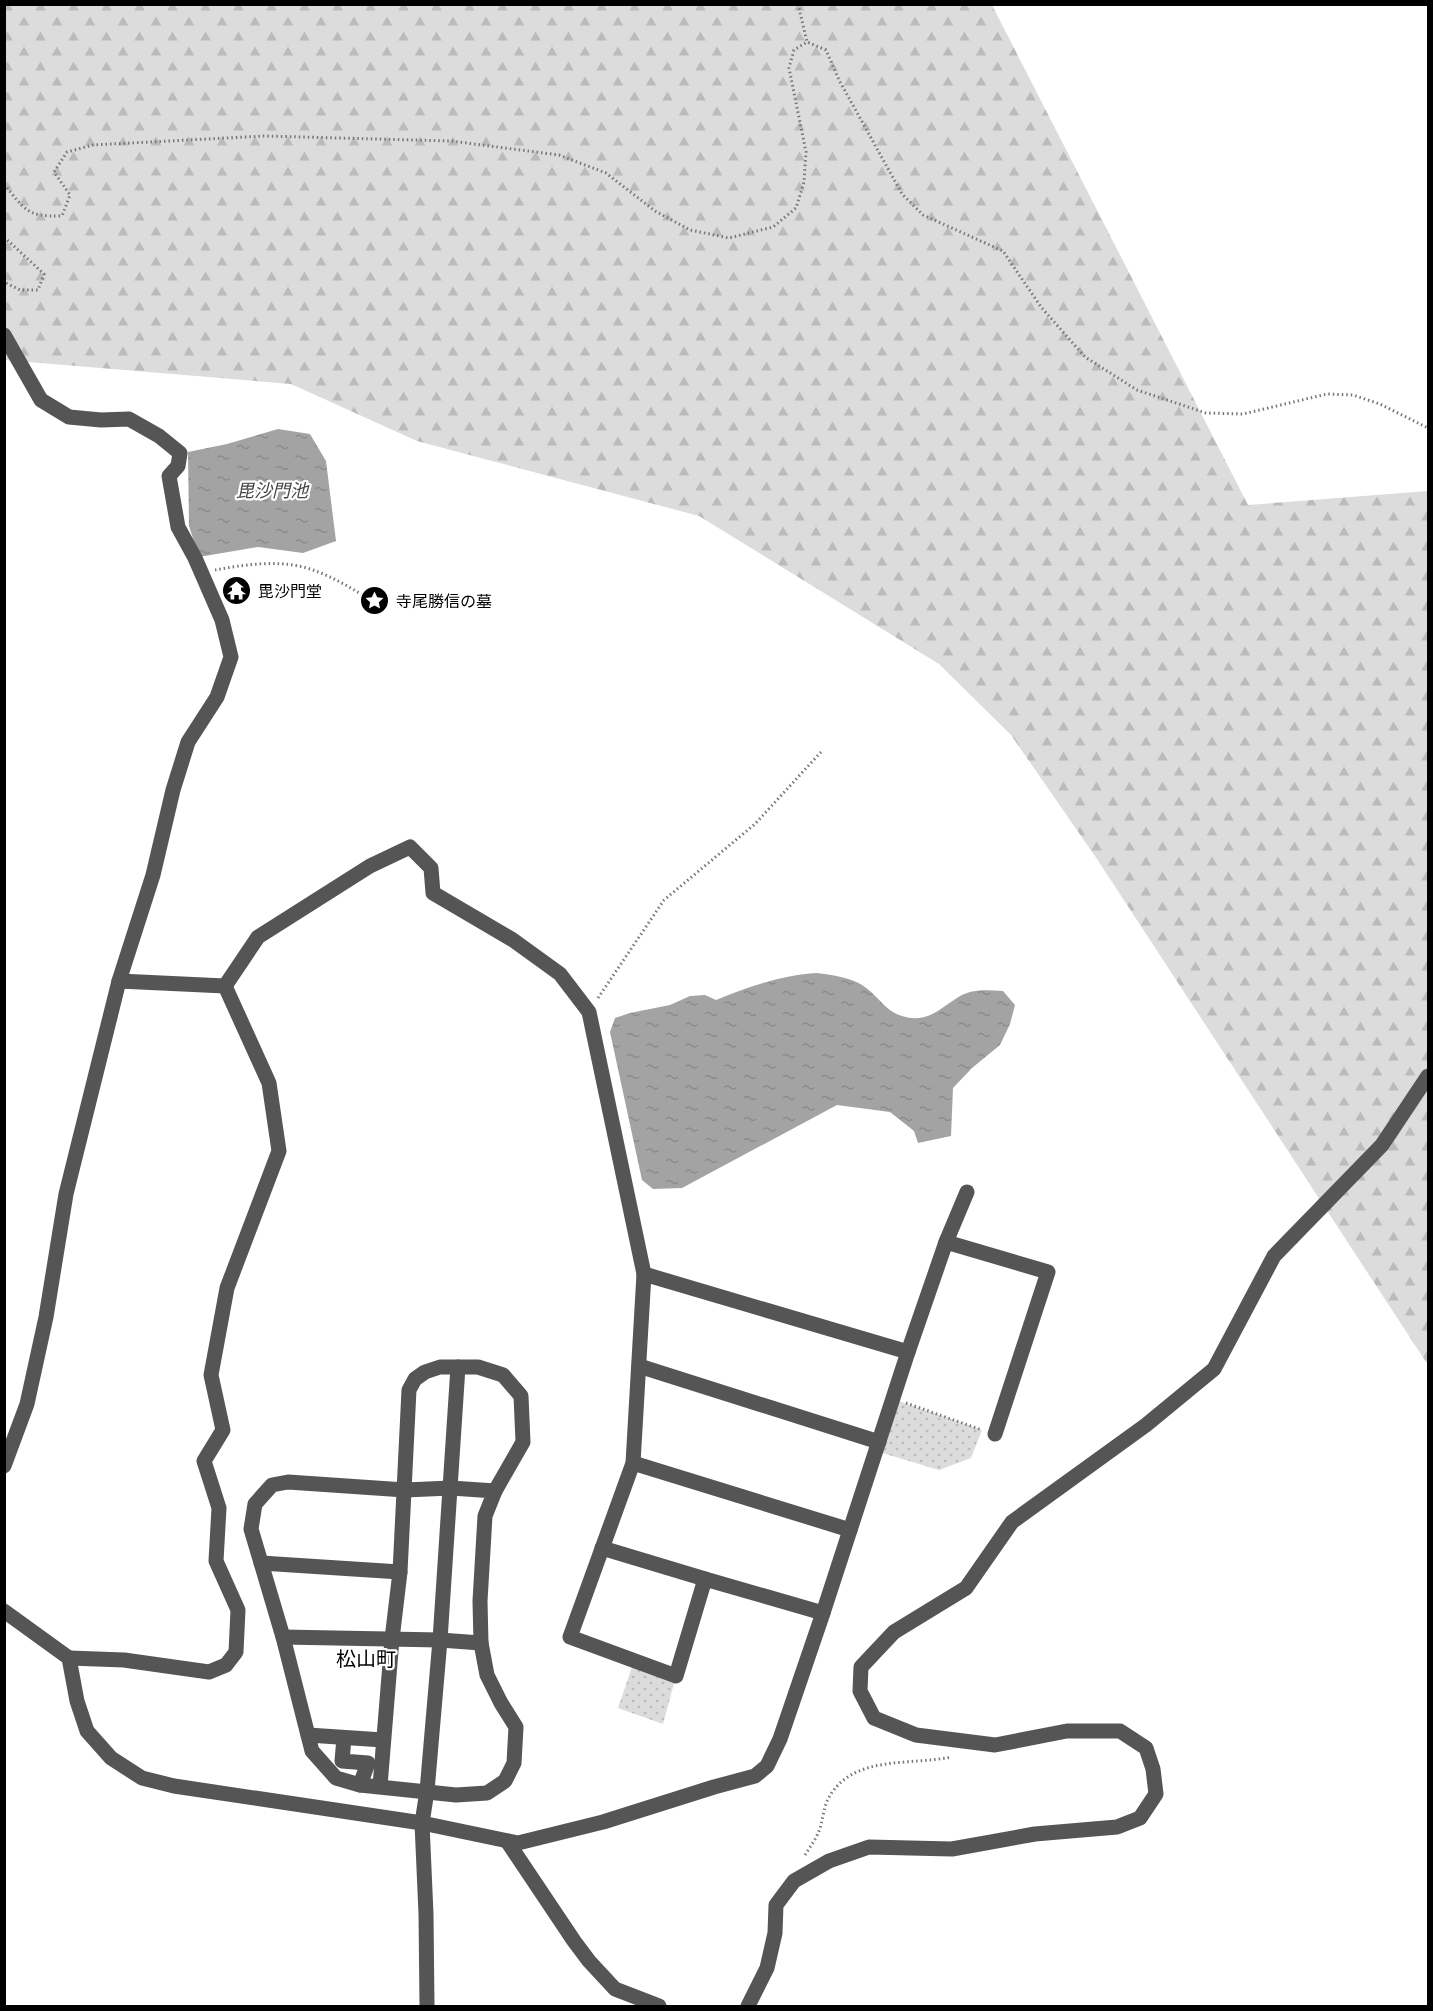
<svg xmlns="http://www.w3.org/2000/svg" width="1433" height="2011" font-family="'Public Sans','Noto Sans JP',sans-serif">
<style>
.forest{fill:url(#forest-firs)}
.park{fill:url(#park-dots)}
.water{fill:url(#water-ripples)}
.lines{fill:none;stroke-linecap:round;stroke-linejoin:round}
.path{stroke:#777;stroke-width:3;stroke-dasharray:1.5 3;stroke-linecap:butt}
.minor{stroke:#555;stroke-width:15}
.labels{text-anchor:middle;stroke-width:4.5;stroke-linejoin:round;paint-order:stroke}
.poi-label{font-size:16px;fill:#000;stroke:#fff;text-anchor:start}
.water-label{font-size:18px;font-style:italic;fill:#444;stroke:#fff}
.quarter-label{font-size:20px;fill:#000;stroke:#fff}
</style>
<defs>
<pattern id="forest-firs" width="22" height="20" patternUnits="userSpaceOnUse" patternTransform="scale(1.5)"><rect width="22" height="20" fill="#dcdcdc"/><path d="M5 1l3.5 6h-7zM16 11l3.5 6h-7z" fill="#bbb"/></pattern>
<pattern id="park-dots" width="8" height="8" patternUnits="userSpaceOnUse" patternTransform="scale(1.5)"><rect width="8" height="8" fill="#dcdcdc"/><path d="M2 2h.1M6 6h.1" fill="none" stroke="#bbb" stroke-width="1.8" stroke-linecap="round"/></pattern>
<pattern id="water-ripples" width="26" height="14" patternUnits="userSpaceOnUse" patternTransform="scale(1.5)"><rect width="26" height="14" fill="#a3a3a3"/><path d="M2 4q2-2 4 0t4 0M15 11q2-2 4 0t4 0" fill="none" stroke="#8b8b8b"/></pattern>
</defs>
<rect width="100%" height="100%" fill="#fff"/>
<path class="forest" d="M4,5h988l256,500 180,-14v874l-331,-506 -86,-124 -72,-71 -240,-148 -282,-75 -126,-57 -286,-24z"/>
<g class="park">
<path d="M893,1399l89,31 -11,28 -32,12 -63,-19z"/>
<path d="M634,1661l42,15 -13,48 -45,-16z"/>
</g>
<g class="water">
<path d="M278,429l32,5 16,27 10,80 -33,12 -45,-6 -59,10 -10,-31 -1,-74 39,-8z"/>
<path d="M817,973c14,2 32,4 45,12 20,13 23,30 50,33 21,2 33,-14 50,-23 12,-6 27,-5 41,-4l12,14 -5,19 -10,21 -28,23 -19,20 -2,48 -33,7 -4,-12 -24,-19 -53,-7 -155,83 -29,1 -11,-9 -32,-148 5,-14 15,-5 40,-8 20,-9 15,-1 11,5c32,-13 66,-25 101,-27z"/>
</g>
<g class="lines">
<g class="path">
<path d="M798,4l9,38"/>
<path d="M4,184c21,26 23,33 58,32l8,-21 -16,-23 13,-20 26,-7 171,-9 187,5 108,14 47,18 49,38 35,19 39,8 44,-11 23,-19 8,-26 2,-30 -17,-84 5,-18 13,-8 19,8 13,30 63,114 21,21 80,36 38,56 44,50 52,33 69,23 37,1 84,-20 26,1 27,9 48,24"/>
<path d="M4,237l40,37 -6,16h-18l-16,-8"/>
<path d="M215,570c27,-5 61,-10 88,-3 23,6 43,18 63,30"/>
<path d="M598,998l66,-98 91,-76 66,-72"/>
<path d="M906,1403l76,27"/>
<path d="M805,1855c5,-8 11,-16 14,-24 4,-10 4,-22 9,-32 24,-45 81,-33 123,-42"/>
</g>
<g class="minor">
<path d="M4,335l37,65 28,17 32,3 28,-1 30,17 21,17 -2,13 -9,10 9,51 17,31 27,62 9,37 -14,40 -29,45 -15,48 -20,85 -34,106 -53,213 -20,123 -19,87 -23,62"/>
<path d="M119,981l106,5 33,-49 112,-71 40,-19 21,21 2,25 80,47 47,34 29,38 55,262"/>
<path d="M946,1242l102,30 -53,162"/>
<path d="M644,1274l264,78 -85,261 -118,-34 -29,97 -106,-39 63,-174z"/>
<path d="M908,1352l38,-110 21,-50"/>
<path d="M639,1366l240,76"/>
<path d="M633,1463l217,67"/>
<path d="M288,1482l117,8 46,-2 44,3 -10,25 -5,85 1,42 6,32 14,28 15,24 -2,36 -9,18 -18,12 -31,2 -96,-10 -24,-7 -24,-27 -29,-114 -32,-108 4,-25 17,-19z"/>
<path d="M602,1548l103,31"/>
<path d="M261,1563l139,9"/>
<path d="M4,1611l65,47 8,43 10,30 24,27 31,20 32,8 248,37 96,20 85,-21 111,-35 41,-11 12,-10 13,-27 43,-126"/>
<path d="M283,1637l157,3 41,3"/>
<path d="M69,1658l55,2 85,12 17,-7 10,-13 2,-42 -22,-49 3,-53 -15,-47 19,-31 -12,-55 16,-87 52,-137 -10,-68 -44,-97"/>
<path d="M308,1735l75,5"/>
<path d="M344,1738l-2,23 26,2 -8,22"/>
<path d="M380,1786l12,-147 8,-67 9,-182 6,-11 10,-7 15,-5h38l25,8 18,21 2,46 -28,49"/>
<path d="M507,1841l67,100 15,20 26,28 44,17"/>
<path d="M427,2006l-1,-92 -4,-91 5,-32 13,-151 18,-273"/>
<path d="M748,2006l19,-38 8,-35 1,-28 18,-24 35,-20 40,-14 83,2 83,-15 82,-7 23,-9 16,-24 -3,-25 -7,-21 -26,-17h-53l-72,14 -79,-10 -42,-17 -14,-27 1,-24 33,-35 72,-44 46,-66 134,-97 68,-56 60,-113 108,-111 46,-69"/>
</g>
</g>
<defs>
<symbol id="temple-disc" viewBox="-11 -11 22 22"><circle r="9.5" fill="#000" stroke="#fff"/><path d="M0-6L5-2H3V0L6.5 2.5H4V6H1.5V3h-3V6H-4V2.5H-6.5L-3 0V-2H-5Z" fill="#fff"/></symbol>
<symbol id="sight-disc" viewBox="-11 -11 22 22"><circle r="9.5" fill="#000" stroke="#fff"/><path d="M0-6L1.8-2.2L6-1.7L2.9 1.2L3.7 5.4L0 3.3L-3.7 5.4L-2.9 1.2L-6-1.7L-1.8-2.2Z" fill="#fff"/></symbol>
</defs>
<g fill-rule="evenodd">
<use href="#temple-disc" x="220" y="574" width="33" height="33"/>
<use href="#sight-disc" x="358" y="584" width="33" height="33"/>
</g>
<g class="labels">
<g class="poi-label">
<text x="258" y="597">毘沙門堂</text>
<text x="396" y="607">寺尾勝信の墓</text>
</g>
<g class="water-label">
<text x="272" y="497">毘沙門池</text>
</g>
<g class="quarter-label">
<text x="366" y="1666">松山町</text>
</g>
</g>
<rect width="1433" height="2011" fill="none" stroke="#000000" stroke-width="12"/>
</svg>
